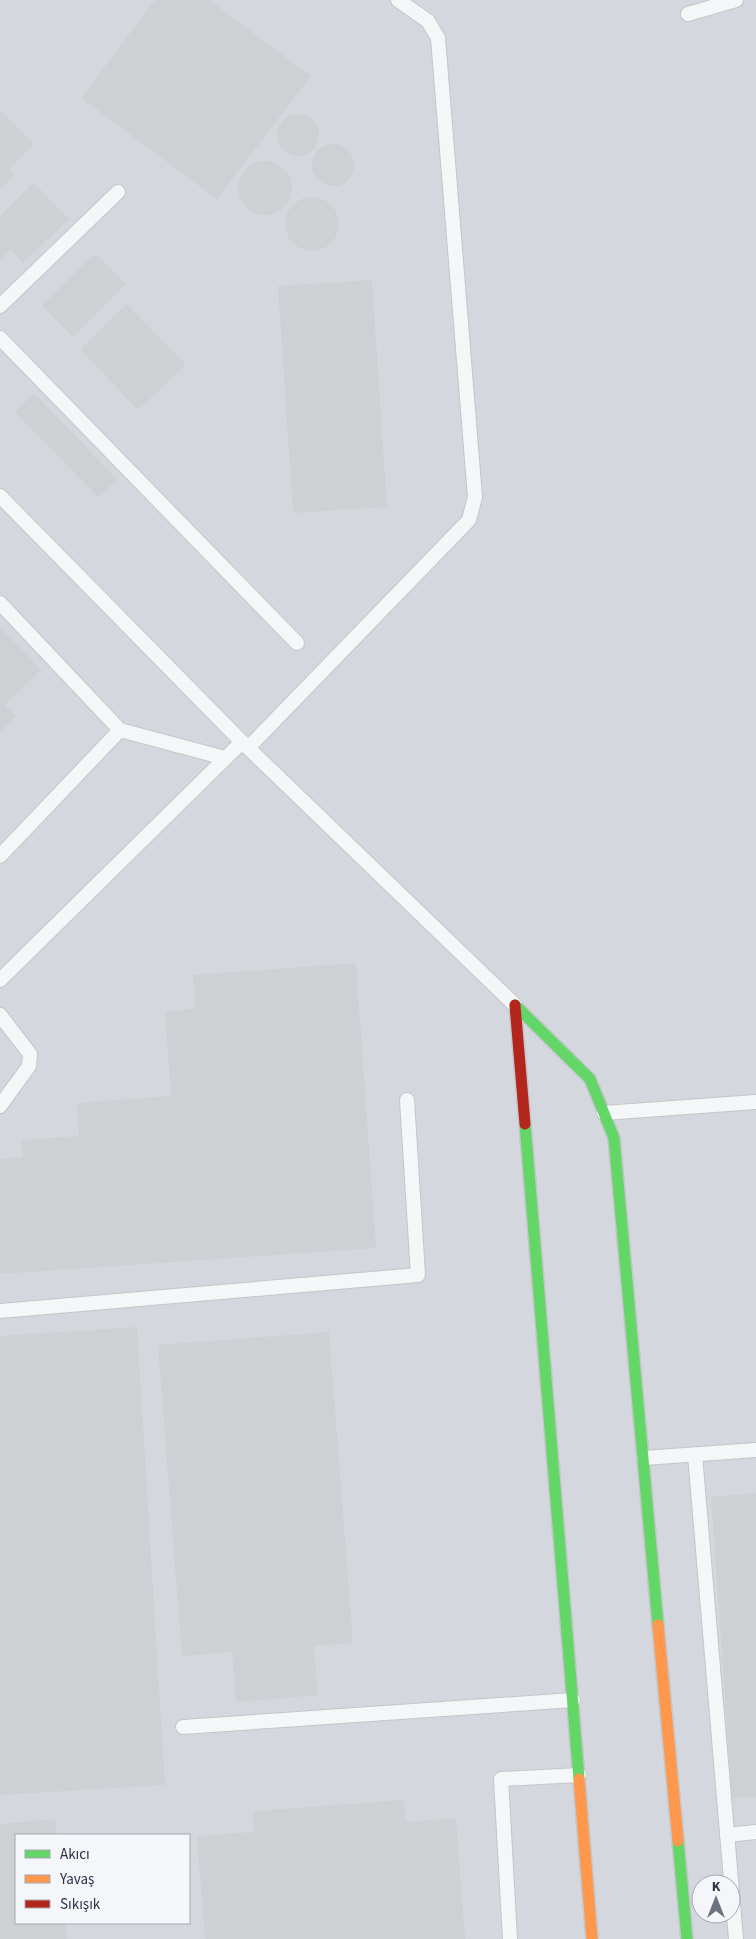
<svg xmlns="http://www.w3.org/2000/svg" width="756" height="1939" font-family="'Source Sans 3',sans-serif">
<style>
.built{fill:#d4d7dd;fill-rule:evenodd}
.building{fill:#ced0d3}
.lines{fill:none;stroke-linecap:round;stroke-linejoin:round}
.lane-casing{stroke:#c4c6c8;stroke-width:16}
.fast-casing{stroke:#c4c6c8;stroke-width:14}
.slow-casing{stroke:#c4c6c8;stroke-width:14}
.jam-casing{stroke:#c4c6c8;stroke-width:14}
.lane{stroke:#f5f6f7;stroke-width:14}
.fast{stroke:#63d668;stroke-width:11}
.slow{stroke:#ff974d;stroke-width:11}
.jam{stroke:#b3261e;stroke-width:11}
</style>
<rect width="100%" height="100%" fill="#e6e8ea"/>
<path class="built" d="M0,0h756v1939h-756zM16,1835h173v88h-173zM701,1884h30v30h-30z"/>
<g class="building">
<path d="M155,0h54l102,76 -94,123 -136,-101z"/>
<path d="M0,111l34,33 -25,25 6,6 -15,15z"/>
<circle cx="298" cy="135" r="21"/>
<circle cx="333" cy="165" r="21"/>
<circle cx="265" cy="188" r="27"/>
<path d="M34,183l35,36 -46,44 -12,-14 -11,10v-43z"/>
<circle cx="312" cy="224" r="27"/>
<path d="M95,254l31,30 -53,53 -31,-32z"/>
<path d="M372,280l15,227 -94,6 -15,-227z"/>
<path d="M127,304l59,61 -48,45 -58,-61z"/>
<path d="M34,393l83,86 -19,18 -83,-85z"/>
<path d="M0,628l41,42 -36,35 11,11 -16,15z"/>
<path d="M356,963l20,285 -376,26v-115l23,-2 -2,-17 58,-4 -2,-33 94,-7 -6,-85 30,-2 -2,-34z"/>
<path d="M137,1327l28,458 -165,10v-459z"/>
<path d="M329,1332l24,311 -39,3 4,49 -82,7 -4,-50 -50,4 -24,-311z"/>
<path d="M756,1493v304l-24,1 -21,-301z"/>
<path d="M404,1800l2,22 50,-4 9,121h-260l-8,-103 57,-4 -1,-21z"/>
<path d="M55,1819l2,16h-41v88h50l1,16h-67v-115z"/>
</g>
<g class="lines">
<defs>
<g id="lane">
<path d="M688,14l48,-14"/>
<path d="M0,306l118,-114"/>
<path d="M0,338l297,305"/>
<path d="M0,496l242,246 273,263"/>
<path d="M0,603l120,127 105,28"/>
<path d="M248,748l221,-228 6,-23 -37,-459 -10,-17 -30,-21"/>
<path d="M0,856l120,-126"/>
<path d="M0,980l242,-238"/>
<path d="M0,1015l30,39 -1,12 -29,40"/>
<path d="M604,1113l152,-11"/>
<path d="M0,1311l418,-36 -11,-175"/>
<path d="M695,1455l41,484"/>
<path d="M644,1458l112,-8"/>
<path d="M183,1727l390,-27"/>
<path d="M727,1835l29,-3"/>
<path d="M510,1939l-9,-160 78,-4"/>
</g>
<g id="fast">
<path d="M515,1005l75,74 24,59 44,487"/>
<path d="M525,1124l54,655"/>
<path d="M678,1841l9,98"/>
</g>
<g id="slow">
<path d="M658,1625l20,216"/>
<path d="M579,1779l13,160"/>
</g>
<path id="jam" d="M515,1005l10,119"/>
</defs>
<use href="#lane" class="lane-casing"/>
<use href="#fast" class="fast-casing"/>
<use href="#slow" class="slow-casing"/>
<use href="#jam" class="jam-casing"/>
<use href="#lane" class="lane"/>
<use href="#fast" class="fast"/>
<use href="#slow" class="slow"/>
<use href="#jam" class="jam"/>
</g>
<rect x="15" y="1834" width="175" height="90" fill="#f4f6f9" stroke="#a4a8b1"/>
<rect x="25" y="1850" width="25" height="8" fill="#63d668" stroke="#a4a8b1"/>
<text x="60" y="1859" font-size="15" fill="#2b3445">Akıcı</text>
<rect x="25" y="1875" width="25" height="8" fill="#ff974d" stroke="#a4a8b1"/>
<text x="60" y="1884" font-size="15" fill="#2b3445">Yavaş</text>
<rect x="25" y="1900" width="25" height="8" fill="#b3261e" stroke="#a4a8b1"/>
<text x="60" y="1909" font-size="15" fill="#2b3445">Sıkışık</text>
<g transform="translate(716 1899)"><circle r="24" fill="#f4f6f9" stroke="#a4a8b1"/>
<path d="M0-4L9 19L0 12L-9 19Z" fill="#6c737f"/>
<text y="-8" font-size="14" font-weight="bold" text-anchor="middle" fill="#2b3445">K</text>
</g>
</svg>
